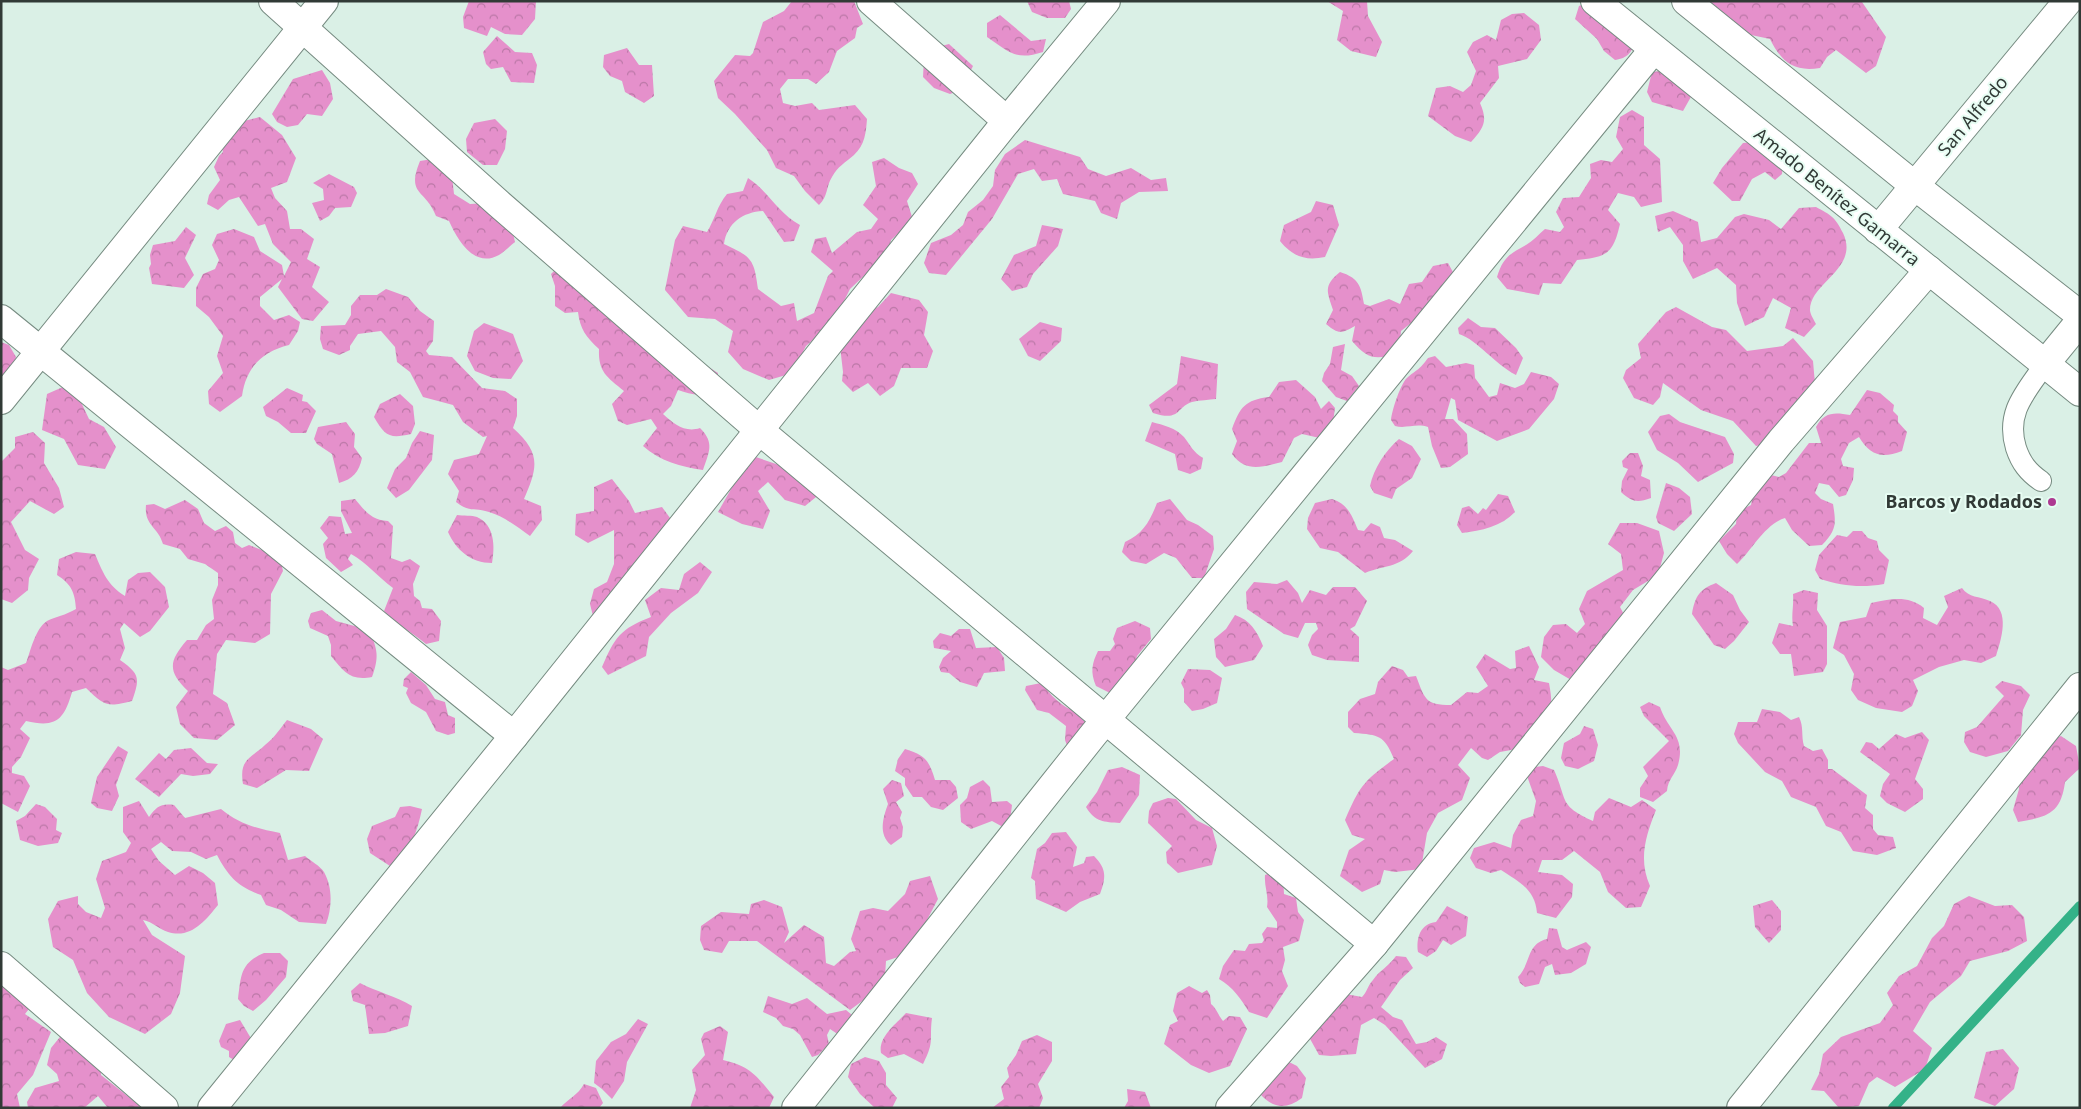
<svg xmlns="http://www.w3.org/2000/svg" width="2081" height="1109" font-family="'Noto Sans',sans-serif">
<style>
.forest{fill:url(#forest-crowns)}
.lines{fill:none;stroke-linecap:round;stroke-linejoin:round}
.stream{stroke:#34b288;stroke-width:10}
.service-casing{stroke:#768b81;stroke-width:22}
.minor-casing{stroke:#768b81;stroke-width:30}
.secondary-casing{stroke:#768b81;stroke-width:30}
.service{stroke:#fff;stroke-width:20}
.minor{stroke:#fff;stroke-width:28}
.secondary{stroke:#fff;stroke-width:28}
.poi-dot{fill:#ad3991;stroke:#e7fdf3;stroke-width:2}
.labels{text-anchor:middle;stroke-width:4;stroke-linejoin:round;paint-order:stroke}
.street-label{font-size:18px;fill:#313a36;stroke:#e7fdf3}
.poi-label{font-size:18px;font-weight:bold;fill:#313a36;stroke:#e7fdf3;text-anchor:end}
</style>
<defs>
<pattern id="forest-crowns" width="20" height="18" patternUnits="userSpaceOnUse" patternTransform="scale(1.25)"><rect width="20" height="18" fill="#e590cb"/><path d="M2 6a3 3 0 1 1 6 0M12 15a3 3 0 1 1 6 0" fill="none" stroke="#ba77a6"/></pattern>
</defs>
<rect width="100%" height="100%" fill="#daf0e6"/>
<g class="forest">
<path d="M469,1h67l-1,18 -13,16 -17,-1 -14,-7 -4,9 -23,-8 -1,-11z"/>
<path d="M792,1h62l9,23 -6,4 -2,10 -18,13 -8,21 -13,12 -8,-5h-20l-8,10 3,14 12,3 17,-3 7,7 36,-5 12,14c-1,13 -2,26 -13,36 -9,8 -16,11 -22,22 -6,9 -4,20 -13,28l-14,-14 -11,-15 -18,-8 -9,-18 -32,-36 -17,-16 -4,-17 21,-26 15,1 3,-3 10,-31 21,-11z"/>
<path d="M1027,1h42l2,8 -6,9h-18l-15,-6z"/>
<path d="M1327,1h40l1,15 14,26 -6,15 -25,-6 -14,-11 6,-29z"/>
<path d="M1706,1l156,1 24,35 -10,29 -10,7 -30,-23 -9,7 -7,11c-26,4 -38,-5 -50,-29l-33,-7z"/>
<path d="M1586,3l50,38c-5,12 -8,17 -21,19l-11,-9 -7,-12 -22,-20 4,-13z"/>
<path d="M1524,13l15,12 2,15 -14,19 -29,7 1,12 -19,25c8,18 4,25 -9,39l-16,-6 -27,-20 8,-28 14,-2 13,6 8,-7 5,-14 -9,-19 6,-10 14,-7 9,5 5,-20 11,-6z"/>
<path d="M1000,15l31,26 15,-2 -3,13c-27,9 -34,0 -56,-15v-14z"/>
<path d="M497,36l18,16 17,1 5,12 -3,18 -23,-1 -8,-15 -12,2 -5,-5 -3,-12z"/>
<path d="M949,44l24,22 -12,24 -11,4 -16,-6 -11,-11 1,-19 10,-10z"/>
<path d="M627,48l12,17h13l2,31 -10,7 -19,-11 -3,-11 -12,-5 -7,-9 1,-12z"/>
<path d="M322,70l8,13 3,16 -11,17 -15,-2 -9,11 -11,2 -10,-5 -5,-8 21,-35z"/>
<path d="M1669,70l23,25 -9,16 -31,-9 -5,-10 5,-20z"/>
<path d="M1632,110l12,7v28l16,14 2,43 -21,5 -7,-10 -16,-4 -10,17 12,14c-7,30 -13,33 -43,36l-16,24 -18,-1 -4,12 -32,-6 -10,-12c6,-20 13,-23 29,-32 7,-4 13,-11 19,-16l15,3 4,-5 -8,-15 7,-14 16,-1 12,-19 -1,-14 11,-4 11,2 11,-13 -7,-12 4,-20z"/>
<path d="M260,117l22,18 14,23 -9,24 -16,6 4,10 12,13 3,18h11l13,10 -7,20 13,8 -8,20 17,15 -16,19 -11,-2 -24,-32 4,-8 -22,18v9l14,14 15,-5 11,7 -2,9 -9,14c-28,7 -43,23 -47,51l-22,16 -11,-8 -1,-13 15,-18 -6,-17 6,-20 -14,-19 -13,-11v-18l7,-14 12,-5 4,-9 -7,-15 5,-11 17,-5 20,8 6,14 22,14 2,11 7,-14 -18,-18 -8,-20 -7,2 -19,-29 -10,3 -11,10 -11,-6 2,-9 11,-15 -6,-13 5,-11 4,-4 -2,-9 15,-20z"/>
<path d="M495,119l12,12 -2,18 -8,16h-14l-16,-13 -1,-13 8,-16z"/>
<path d="M1025,140l55,17 8,12 18,7 25,-8 20,12 15,-2 2,13 -29,1 -18,11 -4,16 -16,-6 -6,-12 -32,-7 -6,-15 -15,2 -8,-12 -16,5 -26,45 -46,56 -17,-2 -5,-10 7,-20 20,-8 12,-10 5,-13 15,-12 10,-14 2,-16 10,-16z"/>
<path d="M1753,142l30,19 -1,13 -7,6 -10,-8 -13,7 -12,22h-8l-19,-18 9,-15 21,-25z"/>
<path d="M439,158l13,18 2,18 16,10 17,-1 25,26 3,13c-5,4 -11,10 -16,13 -25,14 -42,-16 -50,-34l-13,-5c-11,-28 -30,-20 -16,-55z"/>
<path d="M884,158l15,10 13,5 6,11 -11,17 6,19 -22,20 -6,22 -18,11 -17,16 -16,32 -28,25 -10,19 -10,10 -17,5 -26,-11 -15,-17 5,-21 -18,-12 -27,-2 -23,-27 10,-50 8,-14 24,6c8,-13 10,-26 20,-38l16,-3 5,-13c21,14 29,34 52,47l-6,16 -10,1 -21,-31c-20,1 -36,12 -39,33 28,13 30,15 34,45l23,17 13,-3 3,18 17,-8 14,-37 5,-5 -22,-19 4,-13 11,-2 6,16 25,-21 14,-3 7,-10 -15,-14 13,-19 -4,-24z"/>
<path d="M329,174l25,13 3,6 -6,14 -16,1 -6,8 -9,5 -8,-18 12,-3 -1,-11 -10,-6z"/>
<path d="M1316,201l17,4 6,20 -14,32c-19,4 -32,0 -45,-16l4,-16 27,-13z"/>
<path d="M1816,207c15,8 19,10 27,26 17,36 -33,49 -33,77 0,4 4,10 6,14l-12,13 -19,-9 6,-20 -18,-10 -9,19 -19,9 -8,-23 -1,-18 -19,-17 -24,11 -10,-18v-16l-13,-18 -12,5 -3,-16 18,-5 25,11 3,20 16,-4 18,-21 9,-3 25,6 12,9 18,-21z"/>
<path d="M1042,225l21,4 -5,17 -25,28 -6,13 -15,4 -11,-12 13,-24 22,-9z"/>
<path d="M186,227l10,8 -11,23 9,17 -10,13 -32,-4 -3,-16 2,-4 -1,-9 3,-10 22,-4z"/>
<path d="M1448,263l6,11 -32,49h-11l-10,8 -2,22c-23,7 -31,7 -47,-12l3,-15c-14,8 -17,8 -29,-2l7,-14c-6,-19 -10,-24 7,-38 19,6 21,14 24,32l6,2 19,-7 11,5 9,-20 13,-2 11,-16z"/>
<path d="M556,269l143,99 8,-2 11,7 -1,15c-12,10 -25,7 -39,2l-7,16 -8,8c11,10 22,19 37,14 15,15 9,24 3,42 -22,-3 -43,-9 -60,-24l14,-18 -6,-9 -24,6 -9,-4 -6,-17 12,-13c-17,-14 -26,-19 -25,-42 -13,-12 -19,-20 -21,-37l-13,1 -10,-7v-20l-4,-12z"/>
<path d="M386,289l22,8 12,14 14,10 -1,20 -7,10 3,4 23,2 30,31 23,3 12,8v17l-4,12c28,25 25,39 11,71l17,7 1,14 -12,16c-12,-9 -25,-19 -41,-24 -15,-5 -19,1 -33,-10l3,-11 -11,-17 6,-14 25,-6 8,-18 -4,1 -20,-15 -10,-17 -30,-8 -13,-25 -13,-10 -2,-15 -14,-16 -23,3 -8,12v4l-11,5 -16,-6 -3,-10 1,-13 24,-1 6,-10v-9l9,-11h17z"/>
<path d="M891,293l28,7 9,12 -4,23 9,16 -6,17h-26l-7,18 -14,10 -12,-13 -15,9 -11,-11 1,-9 -3,-26 19,-30 19,-9z"/>
<path d="M1676,307l36,20 14,3 21,21 36,-5 10,-8 20,23 2,23 -34,57 -25,5 -23,-25 -32,-11 -38,-27 -3,14 -7,8 -19,-7 -11,-20 3,-8 15,-12 -3,-14 28,-32z"/>
<path d="M1468,318l13,9 14,1 21,20 7,10 -7,17c-23,-12 -37,-34 -57,-41l-1,-6z"/>
<path d="M1040,322l22,6 -1,13 -21,20 -12,-5 -9,-17z"/>
<path d="M484,323l29,11 10,27 -12,18 -18,-1 -18,-7 -8,-15 7,-25z"/>
<path d="M1,342l8,3 7,12 -4,13 -8,7 -3,-1z"/>
<path d="M1345,344l-4,26 11,6 7,10 -12,15 -11,-4 -14,-16 2,-8 6,-9 3,-17z"/>
<path d="M1181,356l37,8 -2,35c-7,1 -16,1 -24,3 -16,5 -11,20 -39,11l-4,-8 28,-21z"/>
<path d="M1435,356l11,11 20,-4 8,2 1,13 14,19 8,-2 3,-12 15,5 9,-4 7,-12 20,5 8,7 -5,15 -25,30 -32,12 -39,-21 -3,-20 -4,-2 -6,21h8l14,15 1,20 -18,13 -9,1 -9,-22 -4,-19c-12,-4 -22,2 -33,-1l-4,-6c1,-10 10,-38 17,-43 11,-9 11,-7 20,-19z"/>
<path d="M1296,380l19,17 6,12 8,-8 6,7 -2,14 -9,17 -22,-5 -8,4 -12,24c-20,5 -36,11 -50,-8l5,-13 -5,-12c8,-22 13,-29 37,-32l10,-15z"/>
<path d="M72,383l17,36 15,8 12,20 -11,22 -27,-4 -14,-26 -22,-9 5,-36z"/>
<path d="M287,388l16,7 -1,6 5,1 9,9 -10,22h-15l-13,-11 -12,-6 -3,-9z"/>
<path d="M1867,390l13,3 14,12 -1,6 5,5v6l9,10 -5,19c-21,8 -32,4 -43,-14l-10,6 -8,16 2,7 11,2 -1,12 -7,15 -7,2 -10,-12 -10,-2 -4,10 6,6 12,5c3,19 4,26 -11,41l-13,1 -17,-16 -7,-12c-20,6 -33,32 -48,46l-10,-10 -8,-13 17,-17 1,-12 14,-7 3,-18 13,-13 12,3 7,-4 23,-30h12l-5,-16c8,-15 18,-15 34,-12z"/>
<path d="M400,394l13,12 2,18 -4,10c-22,5 -26,2 -37,-17l6,-13z"/>
<path d="M1669,414l11,8 45,15 9,17 -1,9 -35,19 -20,-19 -21,-13 -9,-18 12,-16z"/>
<path d="M346,422l9,12 -1,13 8,11c-3,14 -9,21 -23,25l-7,-29 -15,-10 -3,-5 4,-12z"/>
<path d="M1152,422c11,3 24,6 32,15 7,9 9,15 19,21l-2,11 -11,5 -12,-4 -3,-16 -30,-13z"/>
<path d="M420,431l14,4 -2,25 -23,30 -13,8 -9,-10 8,-19 11,-11 6,-15z"/>
<path d="M33,432l12,11 -1,20 15,25 5,19 -10,7 -24,-13 -19,21 14,28 14,9 -10,19 -1,12 -16,13 -11,-4v-137l14,-14v-11z"/>
<path d="M1399,439l13,7 9,13 -9,19 -16,11 -4,10 -18,-6 -4,-7c4,-18 15,-35 29,-47z"/>
<path d="M1630,453h8l5,13 -2,10 9,4 1,18c-14,5 -19,4 -30,-6l1,-11 6,-12 -5,-2 -1,-6z"/>
<path d="M747,454l35,12 39,27 -16,13 -20,-6 -17,-18 -10,9 12,20 -7,18 -21,-5 -24,-12 21,-37z"/>
<path d="M612,479l17,22 6,12 27,-6 11,15 -62,103 -18,-9 -3,-12 4,-15 13,-7 7,-18v-34l-26,13 -13,-8 1,-21 18,-3v-24z"/>
<path d="M1666,483l13,5 11,9 2,17 -18,17 -16,-8 -2,-6z"/>
<path d="M1498,494l10,2 7,16c-13,14 -34,19 -53,21l-5,-8 5,-17 7,-2 9,8 5,-6 3,2z"/>
<path d="M355,499c10,12 16,21 33,22l5,5 -2,32 11,4 8,-3 10,7 -7,18 1,12 6,5 2,7 10,1 9,12 -2,20 -13,3c-14,-12 -30,-19 -42,-33l9,-23c-15,-11 -26,-25 -42,-34l-3,5 5,6 -12,7 -15,-14 -3,-14 5,-6 -8,-10 9,-12 12,1 4,17 7,-1 -11,-22v-10z"/>
<path d="M1170,499l17,21 11,5 15,11 1,13 -10,29h-12l-16,-20 -12,-5 -18,11 -15,-3 -9,-9 3,-10c18,-8 25,-21 32,-39z"/>
<path d="M1332,499c16,5 20,17 26,31l6,1 7,-8 9,4 4,11 11,2 18,11c-14,17 -29,14 -48,22l-27,-21 -18,-4 -13,-19 1,-11 7,-15z"/>
<path d="M185,500l13,9 6,14 11,8 11,-5 7,6 2,11 7,5 7,-3 31,12 3,14 -12,23 -1,40 -15,9 -29,-3 -9,14 -4,40 14,9 8,22 -18,15 -23,-2 -14,-14 -4,-17 12,-16c-21,-20 -19,-30 -1,-51h10l9,-15 8,-6 -2,-19 6,-15v-12l-13,-9 -17,-5 -8,-10 -17,-5c-5,-18 -19,-18 -17,-39l8,-1 11,5z"/>
<path d="M457,515c6,1 15,0 20,2 18,8 18,30 15,46 -21,0 -36,-13 -44,-31z"/>
<path d="M1620,523h17l22,8 5,22 -6,22 -25,15 -13,17 9,17 -51,60 -24,-14 -13,-13 3,-20 9,-12 13,-1 11,9 8,-9 -6,-15 8,-18 36,-21 -2,-16 -13,-10z"/>
<path d="M1853,531h9l6,7 9,3 2,9 10,10 -5,24c-23,4 -42,2 -64,-5l-5,-9 4,-15 18,-20 10,2z"/>
<path d="M76,552l19,2c7,17 13,32 30,42l3,-16 10,-7 12,-1 15,15 4,20 -19,24 -10,6 -16,-14 -4,6 5,19 -5,12c20,14 20,18 12,41 -26,7 -28,4 -46,-13l-14,4c-8,28 -16,36 -46,29l-6,8 10,9 -9,19 -9,10v6l12,3 6,10 -12,26 -17,-9v-136l7,3 18,-7c5,-13 9,-34 21,-42 8,-4 19,-6 29,-12 -1,-17 -5,-25 -19,-34l2,-16z"/>
<path d="M700,562l12,10 -14,21 -27,20 -22,24 -3,19 -38,19 -6,-8c13,-30 18,-38 49,-50l-6,-17 16,-12 18,2 5,-16z"/>
<path d="M1287,580l11,13 4,10 8,-13 16,5 7,-8h22l12,14 -12,25 -5,3 9,8v25l-32,-2 -15,-5 -4,-10 4,-10 6,-6 -2,-6h-11l-7,15 -14,-4 -37,-25 -1,-17 8,-10 23,2z"/>
<path d="M1716,583l17,12 7,15 9,12 -15,19 -9,8 -11,-4 -22,-31c3,-18 8,-25 24,-31z"/>
<path d="M1962,588c7,10 17,8 28,13 21,9 11,39 6,55l-15,7 -17,-3 -25,7 -26,13 5,11 -6,15 -10,6 -26,-4 -18,-8 -7,-10 3,-16 -10,-19 -11,-7 7,-26 26,-5 5,-14c20,-4 37,-8 53,5l-1,10 14,7 11,-18 -4,-11z"/>
<path d="M1804,590l14,3 -1,17 10,16v38l-4,8 -29,4 -3,-22h-11l-8,-11 7,-20 14,3c-2,-11 1,-20 0,-32z"/>
<path d="M322,610l14,11 33,9c9,20 10,27 3,47 -22,4 -28,-5 -41,-21v-11l-3,-9 -18,-8 -2,-7 3,-8z"/>
<path d="M1235,615c15,5 22,16 28,31l-9,14 -29,7 -9,-10 -2,-18 12,-10z"/>
<path d="M1135,621l15,7 1,11 -14,17 -3,12 -20,27 -18,-9c-6,-14 -4,-23 2,-35h12l5,-7 -2,-5 4,-11z"/>
<path d="M959,629h11l6,19 21,-1 7,11 1,13 -21,2 -7,14 -17,-5 -11,-9 -8,-1 -2,-5 4,-9 8,-7 -17,-3 -1,-7 7,-8 11,3z"/>
<path d="M1529,646l10,21 -5,13 15,3c6,31 0,37 -16,63l-33,6 -12,8 -6,-2 -11,-10 -13,17 12,13 -8,22 -24,13 -11,20 -6,36 -26,3 -11,-2 -4,14 -18,8 -22,-16 9,-26 16,-11 -13,-4 -7,-15c15,-35 19,-39 49,-61 -10,-24 -15,-24 -40,-26l-6,-6v-15l12,-13 15,-5 3,-12 14,-16 11,4 5,7 8,-1c9,23 9,29 35,29l16,-13 11,1 10,-7 -12,-19 9,-13 25,15 6,-1 -1,-17z"/>
<path d="M1188,669l22,1 12,8 -5,25 -14,6 -11,2 -8,-9v-13l-3,-6z"/>
<path d="M411,672l15,13 9,14 10,3 3,13 7,3v15l-7,2 -12,-4 -10,-19 -15,-9 -5,-10 2,-5 -5,-2 1,-7z"/>
<path d="M2002,681l19,5 9,9 -7,15 -2,25 -13,16 -22,6 -16,-5 -6,-10 1,-10 12,-5 27,-31 -9,-9z"/>
<path d="M1041,683c9,11 21,25 35,28l8,10 6,2 -21,28 -4,-11 1,-14 -17,-13 -12,-3 -12,-20 1,-4z"/>
<path d="M1649,702l11,5c8,24 26,29 18,58 -3,10 -10,14 -11,26l-14,11 -13,-5v-9l8,-12 -5,-9 26,-26 -25,-25 -4,-9z"/>
<path d="M1762,709l18,3 11,8 8,-3c5,10 2,19 5,29l9,5 9,-2 6,11v9h4l35,26 -2,13 8,7v14l5,6 15,2 3,11 -19,7 -24,-4 -12,-19 -15,-6 -10,-19 -25,-10 -9,-16 -17,-9 -27,-29 -4,-9 4,-12h19z"/>
<path d="M287,720l24,9 12,10 -14,32 -23,-1 -29,18 -14,-4c-4,-25 7,-25 22,-39 9,-7 15,-16 22,-25z"/>
<path d="M1584,726l9,3 5,16 -4,16 -16,8 -13,-3 -4,-8 3,-15 16,-9z"/>
<path d="M1922,732l7,8 -14,39 8,10v10l-18,13 -18,-9 -7,-7 3,-12 7,-10 -30,-22 6,-10 6,1 7,6 17,-15 9,4z"/>
<path d="M2061,736l15,10 4,22 -15,14c-4,32 -18,35 -47,40l-5,-12 6,-21 -3,-23 31,-25z"/>
<path d="M118,746l10,6 -12,33 3,11 -7,15 -15,-3 -6,-5 6,-26z"/>
<path d="M191,748l16,15 11,1 -8,10 -17,2 -12,-2 -22,23 -24,-18 24,-26 7,6 8,-9z"/>
<path d="M905,749c20,6 24,11 30,31h15l6,7 2,11 -15,12 -12,-3 -9,-10h-9l-8,-12v-7l-10,-7 3,-12z"/>
<path d="M1543,766l11,4c14,31 4,35 39,51l2,-9 14,-14 22,9 11,-7 14,10c-10,25 -18,49 -6,76l-9,21 -15,1 -18,-16 -8,-20 -26,-21 -12,9h-20l-4,12 24,3 11,9 -1,13 -16,21 -19,-5c-2,-24 -18,-31 -36,-43l-10,3 -15,-5 -6,-10 4,-10 20,-6 17,6 2,-13 8,-15 12,-4 3,-15 -9,-25 8,-9z"/>
<path d="M1122,767l18,8 -1,20 -19,28c-16,-1 -25,-1 -34,-16l11,-15 11,-22z"/>
<path d="M892,780l9,3 3,13 -8,6 6,10 -2,6 3,9 -1,10 -11,8c-13,-11 -8,-27 -3,-41l-5,-15z"/>
<path d="M983,780l7,7 2,15 15,-1 5,4 -2,16 -7,6 -11,-6 -21,8 -10,-7 -1,-17 7,-7 3,-11z"/>
<path d="M1168,798l8,1 20,21 16,8 5,18 -5,19 -34,8 -11,-10 -1,-11 6,-6 -24,-23 1,-12 4,-8z"/>
<path d="M139,801l10,16c7,-10 12,-14 25,-12l11,13 36,-9c18,15 37,20 59,24l8,27 17,-4c6,5 15,10 19,16 9,16 8,36 2,52l-27,-2 -18,-12 -15,-5 -5,-10c-23,-8 -33,-19 -44,-40l-11,4 -15,-7 -19,-1 -11,-9 -10,7 8,12 16,14 14,-9 14,7 12,10 3,22c-13,16 -27,34 -50,27 -9,-3 -15,-10 -25,-12l9,15 33,21 -5,37 -9,21 -26,20 -36,-17 -22,-24 -14,-33 -20,-13 -5,-28 10,-18 20,-5v8l8,8 15,6 4,-10 -9,-29 6,-18 24,-9 5,-9 -8,-11v-25z"/>
<path d="M36,804l9,3 12,12 -1,11 6,3 -4,10 -20,3 -18,-6 -4,-19 9,-5z"/>
<path d="M410,806l12,3c-5,23 -11,43 -32,57l-20,-13 -3,-14 5,-13 23,-9 5,-10z"/>
<path d="M1066,832l11,15 -4,20 11,-4 2,-6 8,-1c13,13 12,22 6,38l-20,8 -14,10 -30,-13 -1,-18 -4,-3 6,-29 8,-6 7,-10z"/>
<path d="M1275,871l8,4 1,19 12,4 2,14 6,8 -5,21 -16,6 2,13 -3,11 6,15 -21,32 -18,-6c-8,-13 -16,-25 -30,-33l4,-13 11,-16 11,1 4,-7 13,-1 2,-3 -2,-6 5,-7 10,1v-6l-10,-15c2,-12 -3,-20 -2,-32z"/>
<path d="M930,876l8,23 -19,36 -15,20 -18,6 -1,15 -20,23 -15,11 -93,-69h-28l-7,12 -18,-3 -4,-10 1,-14 20,-14 28,2 2,-10 13,-4 18,7 7,25 -5,11 20,-18 20,12 2,26 8,3 16,-14 6,-1 -5,-12 9,-28 13,-3 15,3 17,-17 5,-13z"/>
<path d="M1969,896l26,10 17,-1 12,12 3,24 -19,10 -38,10 -9,15 -31,26 -17,29 19,17 -7,21 -30,18 -18,-10 -8,6 -10,23 -20,2 -15,-17 -13,-1 8,-16 4,-20 18,-17 39,-14 13,-18 -6,-12 12,-17 18,-10 15,-28 12,-12 10,-22z"/>
<path d="M1772,900l9,11v19l-12,13 -14,-16 -2,-21z"/>
<path d="M1447,906l21,11 -2,19 -15,9 -8,-5 -7,11 -9,6 -9,-5c-2,-14 2,-28 18,-30z"/>
<path d="M1549,928l8,1 5,18 5,3 19,-8 5,5 -5,17 -15,9 -16,2 -3,-11 -7,3 -6,17 -14,3 -5,-4 -2,-6c13,-13 8,-33 29,-38z"/>
<path d="M264,953h16l8,8 -2,16 -20,23 -13,11 -9,-5 -6,-7c3,-23 2,-36 26,-46z"/>
<path d="M1396,956l10,1 7,11 -13,12 -19,27 12,10 9,3 14,24 11,-2 9,-5 11,7 -5,15 -17,9 -40,-43 -11,-7 -13,7 -5,29 -25,2 -12,-1 -10,-18 31,-44 22,4c5,-5 6,-12 11,-17 7,-10 15,-13 23,-24z"/>
<path d="M1,974l31,31 -7,9 26,18 -18,43 -16,19 3,14h-19z"/>
<path d="M360,983c17,9 36,13 52,23l-4,20 -23,7 -16,1 -4,-29 -12,-4 -2,-10z"/>
<path d="M1189,986l13,7 5,-3 3,5 1,9c6,5 7,11 12,17l6,-5 11,1 7,12 -17,37 -21,7 -18,-8 -27,-21 6,-19 8,-4 -5,-10 4,-18z"/>
<path d="M768,996l24,8 15,-6 20,16 19,-4 6,5 -13,20 -9,-6 -3,6 2,9 -11,11 -6,2 -12,-22 -7,-6 -10,-3 -7,-8 -13,-6z"/>
<path d="M906,1013l26,5c-3,22 3,23 -9,46l-19,-10 -16,4 -7,-5c-3,-16 15,-29 25,-40z"/>
<path d="M638,1019l10,5 -21,38 -3,19 -12,18 -10,-10 -8,-6 2,-22 15,-19 15,-8z"/>
<path d="M240,1020l15,25 -16,18 -10,-6v-6l-8,-4 -2,-6 7,-17z"/>
<path d="M720,1026l8,6 -5,28c27,6 34,16 51,37l-5,11h-79l6,-18 -4,-20 13,-15 -4,-16 3,-6z"/>
<path d="M68,1027l32,30 1,18 39,31 13,2h-45l-10,-12 -14,12h-56l-1,-6 8,-14 24,-7 -2,-7 -10,-9 4,-17z"/>
<path d="M1037,1035l15,7v19l-14,23 5,14 -4,10h-47l12,-9 -3,-12 8,-10 -2,-9 9,-13 6,-14z"/>
<path d="M2003,1049l16,19 -5,21 -19,17 -21,-8 12,-46z"/>
<path d="M865,1057l14,4 7,12v12l11,13 -5,10h-17l-15,-14 -12,-17 3,-13z"/>
<path d="M1283,1059l14,7 9,12 -4,20c-15,11 -28,11 -41,-3z"/>
<path d="M584,1084l12,4 7,15 -4,5h-39c8,-9 18,-13 24,-24z"/>
<path d="M1127,1089l18,3 6,16h-27l4,-7z"/>
</g>
<g class="lines">
<path class="stream" d="M1893,1108l187,-202"/>
<defs>
<path id="service" d="M2041,481c-13,-9 -20,-18 -25,-33 -11,-36 10,-56 29,-84"/>
<g id="minor">
<path d="M273,1l225,202 261,227 615,514"/>
<path d="M871,1l136,120"/>
<path d="M1878,230l190,-229"/>
<path d="M1,319l513,417"/>
<path d="M1,400l323,-399"/>
<path d="M1,966l163,142"/>
<path d="M212,1108l302,-372 493,-615 99,-120"/>
<path d="M796,1108l297,-373 561,-686"/>
<path d="M1230,1108l144,-164 407,-503 148,-171"/>
<path d="M1741,1108l339,-421"/>
</g>
<g id="secondary">
<path d="M1595,1l485,391"/>
<path d="M1686,1l229,185 165,129"/>
<path d="M2045,364l35,-43"/>
</g>
</defs>
<use href="#service" class="service-casing"/>
<use href="#minor" class="minor-casing"/>
<use href="#secondary" class="secondary-casing"/>
<use href="#service" class="service"/>
<use href="#minor" class="minor"/>
<use href="#secondary" class="secondary"/>
</g>
<circle class="poi-dot" cx="2052" cy="502" r="5"/>
<g class="labels">
<g class="street-label">
<text transform="translate(1973 116) rotate(-50)" y="6">San Alfredo</text>
<text transform="translate(1837 197) rotate(39)" y="6">Amado Benítez Gamarra</text>
</g>
<g class="poi-label">
<text x="2042" y="508">Barcos y Rodados</text>
</g>
</g>
<rect width="2081" height="1109" fill="none" stroke="#313a36" stroke-width="5"/>
</svg>
